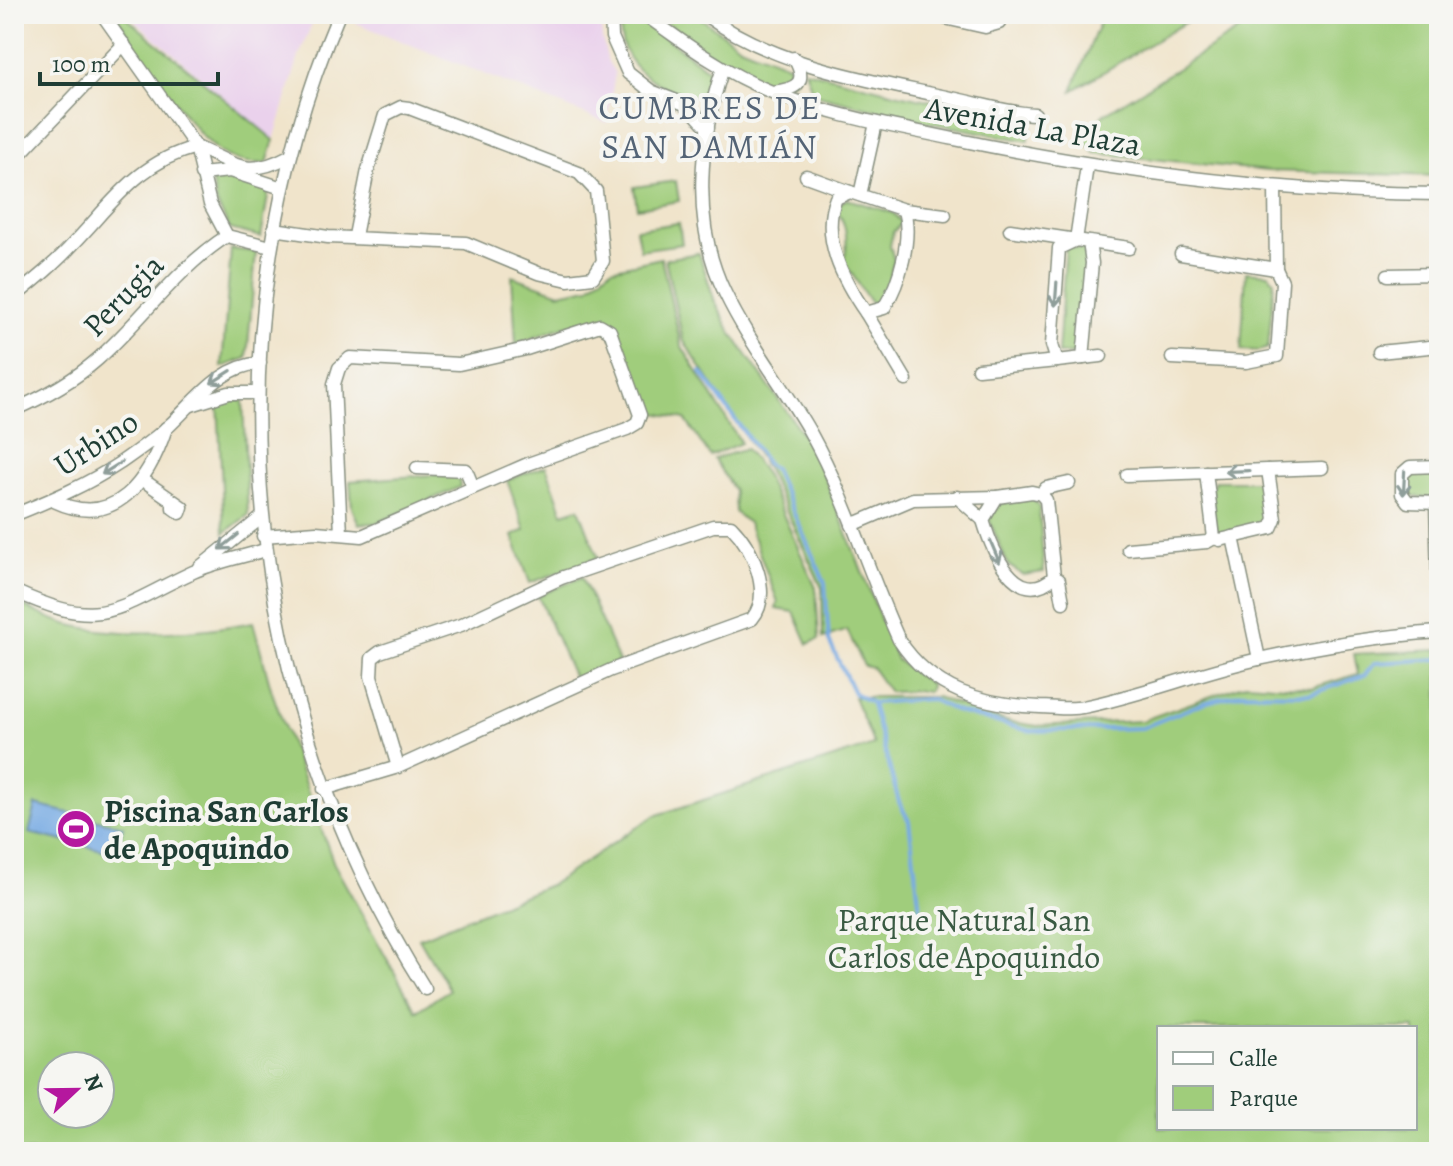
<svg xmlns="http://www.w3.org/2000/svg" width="1453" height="1166" font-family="Alegreya,serif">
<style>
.built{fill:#ead1ec}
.green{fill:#a0cd7b;stroke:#608558;stroke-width:2;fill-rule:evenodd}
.water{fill:#77aae3;stroke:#4b748c;stroke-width:2}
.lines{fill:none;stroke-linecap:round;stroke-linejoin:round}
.stream{stroke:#77aae3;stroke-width:4}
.minor-casing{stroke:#889080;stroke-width:15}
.minor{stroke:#fff;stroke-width:12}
.oneway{stroke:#8f9e9a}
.labels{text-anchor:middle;stroke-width:8;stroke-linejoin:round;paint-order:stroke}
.street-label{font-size:32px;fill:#1f3d34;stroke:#f6f6f2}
.poi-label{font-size:32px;font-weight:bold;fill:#1f3d34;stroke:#f6f6f2;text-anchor:start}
.park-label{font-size:32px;fill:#395a42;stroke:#f6f6f2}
.neighbourhood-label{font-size:34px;letter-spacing:2px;fill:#546476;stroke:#f6f6f2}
</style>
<rect width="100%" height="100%" fill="#f6f6f2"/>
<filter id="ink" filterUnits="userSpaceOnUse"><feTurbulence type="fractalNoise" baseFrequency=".0125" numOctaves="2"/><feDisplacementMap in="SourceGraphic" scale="16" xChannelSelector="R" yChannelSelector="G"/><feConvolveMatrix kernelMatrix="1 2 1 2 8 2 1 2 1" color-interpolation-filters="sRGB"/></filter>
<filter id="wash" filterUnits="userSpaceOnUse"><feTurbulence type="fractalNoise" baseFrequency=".006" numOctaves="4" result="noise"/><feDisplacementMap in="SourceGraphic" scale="32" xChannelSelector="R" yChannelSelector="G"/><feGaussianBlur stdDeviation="1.8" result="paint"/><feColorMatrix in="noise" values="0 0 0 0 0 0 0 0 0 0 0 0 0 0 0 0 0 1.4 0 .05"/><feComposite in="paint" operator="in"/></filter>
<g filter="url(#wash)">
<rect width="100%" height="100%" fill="#f0e4cb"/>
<g class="built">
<path d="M127,14h189l-17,42 -25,84z"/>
<path d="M360,14h240l2,24 6,24 7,11 -8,50 -251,-100z"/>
</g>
<g class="green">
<path d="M122,14l152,126 -7,23c-17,1 -32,-1 -47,-11 -32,-24 -79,-98 -102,-133z"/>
<path d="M622,14h12l77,58 -5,19 -16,7c-38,-14 -78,-35 -68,-84z"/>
<path d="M654,14h41l45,32 48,19 7,15 -16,8c-47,-17 -85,-45 -125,-74z"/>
<path d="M1103,14h96l-127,77z"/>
<path d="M1265,14h174v162l-171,-5 -173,-18 -11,-13 19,-25z"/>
<path d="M805,70l98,25 130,26 -5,20 -107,-20 -108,-27z"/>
<path d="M231,175l38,15 -8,47 -31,-8 -13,-25 -6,-26z"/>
<path d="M676,181l3,20 -42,7 -3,-21z"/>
<path d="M847,199l46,14 9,10 -9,9 -3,14 4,14 -10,41 -4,4 -10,-3 -27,-42c6,-12 4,-36 -5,-47l2,-10z"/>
<path d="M679,223l3,21 -42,6 -4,-21z"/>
<path d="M1066,247l22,3 -8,103 -22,1z"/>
<path d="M231,249l25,3 -9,106 -25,9z"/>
<path d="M699,253l16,49 17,32 69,98 24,46 72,182 33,24 -1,7 -40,1 -17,-24 -8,-2 -17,-36 -24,8 -1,-50 -55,-119 -84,-129 -18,-81z"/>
<path d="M661,258l20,87 60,98 -31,13 -25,-37 -39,-8 -31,-83c-23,-19 -73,8 -99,16l-4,-68 48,17 29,-6 22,-18z"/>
<path d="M1246,272l23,2 5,7 -6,67 -9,3 -18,-1z"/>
<path d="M243,400l5,115 -24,18 -6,-132z"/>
<path d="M746,449l19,25 51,114 3,51 -11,5 -14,-32 -18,-3 2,-7 -30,-79 -13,-11 -1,-21 -20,-32z"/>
<path d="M546,466l17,47 16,-5 19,50 -68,25 -17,-47 12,-6 -18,-50z"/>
<path d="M1408,470h31v27h-30z"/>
<path d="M458,473l2,14 -83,36 -18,1 -7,-16 -2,-27z"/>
<path d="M1215,481h45l4,3 3,36 -5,5 -42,9 -5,-5 -4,-41z"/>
<path d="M1032,498l7,9 5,65 -21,3 -15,-10 -20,-48 9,-14z"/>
<path d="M582,577l37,85 -44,18 -37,-84z"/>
<path d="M14,602c17,7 35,17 52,22 56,14 132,9 187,-2l19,70 62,172 82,147 33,-21 -30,-52 133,-54 102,-68 220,-71 -20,-48h82l69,24 32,5 104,-5 107,-38 64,5 46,-14 -4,-20 85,-4v502h-1425zM1159,1028h256v100h-256zM52,1066h48v48h-48z"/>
</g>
<path class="water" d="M36,805l87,21 -7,27 -87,-20z"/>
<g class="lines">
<g class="stream">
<path d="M701,372l66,92 7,5 51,114 4,58 25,52 18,10 58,-4 28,13 72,19 112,-3 61,-25 39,-10 68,1 55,-19 10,-12 64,-4"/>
<path d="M872,704l27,98 10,19 13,105"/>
</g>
</g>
</g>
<g filter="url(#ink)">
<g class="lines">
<defs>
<g id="minor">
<path d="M102,14l94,133 14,57 17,32"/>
<path d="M339,14c-135,318 -97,685 86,975"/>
<path d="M611,14l1,23 16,36 23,18 36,14 21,23"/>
<path d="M644,14c41,30 81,59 128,78 57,24 122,34 182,47 160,33 321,54 485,55"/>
<path d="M704,14c70,52 164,66 247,84 27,5 56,15 84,16"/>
<path d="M927,14l58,13 14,-4 6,-9"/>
<path d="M723,68c-24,71 -32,156 2,225 24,50 59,93 86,141 36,65 57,138 88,206 33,51 84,65 141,67 14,0 30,3 43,0 60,-12 116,-35 176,-48 59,-13 119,-23 180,-27"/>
<path d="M773,92c25,-3 35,-10 21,-34"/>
<path d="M14,160l110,-116"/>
<path d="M201,174l29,-3 52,17"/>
<path d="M806,176l44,16"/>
<path d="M850,192l54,18c8,29 -4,72 -20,98l-18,5c-23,-33 -46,-76 -30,-115z"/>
<path d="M860,195l16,-72"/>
<path d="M904,210l41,5"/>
<path d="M274,229l54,8 138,6 72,30 30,7 25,-3 10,-16 -7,-70 -17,-18 -170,-65 -8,-1 -16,8 -17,55 -13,66"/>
<path d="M1010,230l66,10 11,-74"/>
<path d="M1089,242l3,21 -9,95 -26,3 -5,-16 7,-97 17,-8 53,8"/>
<path d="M1181,254l95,15"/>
<path d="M1388,275l51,-1"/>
<path d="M14,297c21,-17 42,-34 61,-55 38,-40 64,-80 121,-95 40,17 51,32 93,9"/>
<path d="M866,313l40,67"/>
<path d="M1379,352l60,-6"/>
<path d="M1083,358l18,-2"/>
<path d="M1172,358l74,4 31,-6 5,-74 -6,-13 -1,-82"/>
<path d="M978,369l79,-8"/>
<path d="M191,405l38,-12h29"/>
<path d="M14,410c30,-13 59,-29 84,-51 45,-40 78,-90 129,-123l44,11"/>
<path d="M1439,466l-29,1 -8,7v20l6,8 31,1"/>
<path d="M417,468l49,2 7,17"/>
<path d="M1206,472l8,66 6,2 51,-12 4,-9 -7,-49"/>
<path d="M1127,475l195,-7"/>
<path d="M143,480l39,27 -2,6 -7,-5v-5"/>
<path d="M1041,494l5,6 8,77 5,3 4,22"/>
<path d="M957,497l26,23"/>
<path d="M54,501c62,29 95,-21 112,-73"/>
<path d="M1436,503l3,114"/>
<path d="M14,515c37,-15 73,-30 106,-52 17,-12 35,-24 50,-38 28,-26 49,-58 90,-62"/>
<path d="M852,525l61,-26 84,-2"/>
<path d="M263,536l53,-4 46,4 166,-72 99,-35 10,-6 3,-8 -30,-84 -10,-6 -74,24 -67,15 -109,-6 -11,10 -5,16 7,150"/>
<path d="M1233,537l26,122"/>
<path d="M1128,549l79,-7 7,-4"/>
<path d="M200,567l62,-50"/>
<path d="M1054,577c-39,34 -63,-30 -71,-57l14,-23 35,-5 9,2 5,-6 23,-5"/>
<path d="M14,591c90,41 99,18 179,-19 22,-10 49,-15 72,-22"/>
<path d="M324,789l74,-22 213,-97 141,-51c21,-25 1,-71 -21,-93h-18l-152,52 -100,47 -81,27 -8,6 -1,18 27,91"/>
</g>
</defs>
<use href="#minor" class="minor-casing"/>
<use href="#minor" class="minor"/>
</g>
<defs><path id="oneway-shaft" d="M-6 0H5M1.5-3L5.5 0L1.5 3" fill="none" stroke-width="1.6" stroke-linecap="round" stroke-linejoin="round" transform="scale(2)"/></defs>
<g class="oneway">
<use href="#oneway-shaft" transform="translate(1056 294) rotate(94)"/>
<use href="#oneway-shaft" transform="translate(221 377) rotate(148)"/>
<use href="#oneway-shaft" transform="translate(112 468) rotate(148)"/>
<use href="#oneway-shaft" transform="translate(1237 471) rotate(178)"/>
<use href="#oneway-shaft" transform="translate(1404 483) rotate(93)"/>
<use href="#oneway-shaft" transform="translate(229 542) rotate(141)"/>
<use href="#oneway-shaft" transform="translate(995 552) rotate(67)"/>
</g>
</g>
<defs>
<symbol id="stadium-disc" viewBox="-11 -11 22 22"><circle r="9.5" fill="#b5179e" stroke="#f6f6f2"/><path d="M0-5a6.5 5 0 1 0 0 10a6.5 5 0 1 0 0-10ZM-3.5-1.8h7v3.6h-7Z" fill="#fff"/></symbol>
</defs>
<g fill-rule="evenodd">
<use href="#stadium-disc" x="54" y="807" width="44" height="44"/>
</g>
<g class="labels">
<g class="street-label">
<text transform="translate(1033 126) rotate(10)" y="11">Avenida La Plaza</text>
<text transform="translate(123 295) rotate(-46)" y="11">Perugia</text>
<text transform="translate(96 443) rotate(-33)" y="11">Urbino</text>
</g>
<g class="poi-label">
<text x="104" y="822">Piscina San Carlos<tspan x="104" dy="37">de Apoquindo</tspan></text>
</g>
<g class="park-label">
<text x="964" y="931">Parque Natural San<tspan x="964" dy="37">Carlos de Apoquindo</tspan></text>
</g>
<g class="neighbourhood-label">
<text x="710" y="119">CUMBRES DE<tspan x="710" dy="39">SAN DAMIÁN</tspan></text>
</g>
</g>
<rect width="1453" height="1166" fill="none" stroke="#f6f6f2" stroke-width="48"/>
<rect x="1157" y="1026" width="260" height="104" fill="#f6f6f2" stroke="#a0aca6" stroke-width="2"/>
<rect x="1173" y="1052" width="40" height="12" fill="#ffffff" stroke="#a0aca6" stroke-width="2"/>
<text x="1229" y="1066" font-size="24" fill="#1f3d34">Calle</text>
<rect x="1173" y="1086" width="40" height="24" fill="#a0cd7b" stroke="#a0aca6" stroke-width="2"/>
<text x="1229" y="1106" font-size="24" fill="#1f3d34">Parque</text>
<g transform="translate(76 1090) rotate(68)"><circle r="38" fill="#f6f6f2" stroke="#a0aca6" stroke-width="2"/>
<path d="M0-6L14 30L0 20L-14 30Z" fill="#b5179e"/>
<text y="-12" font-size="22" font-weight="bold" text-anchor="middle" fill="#1f3d34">N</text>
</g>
<path d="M40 72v12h178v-12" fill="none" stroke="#1f3d34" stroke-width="4"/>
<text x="52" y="72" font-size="24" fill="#1f3d34" stroke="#f6f6f2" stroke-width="6" paint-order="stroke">100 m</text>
</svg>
